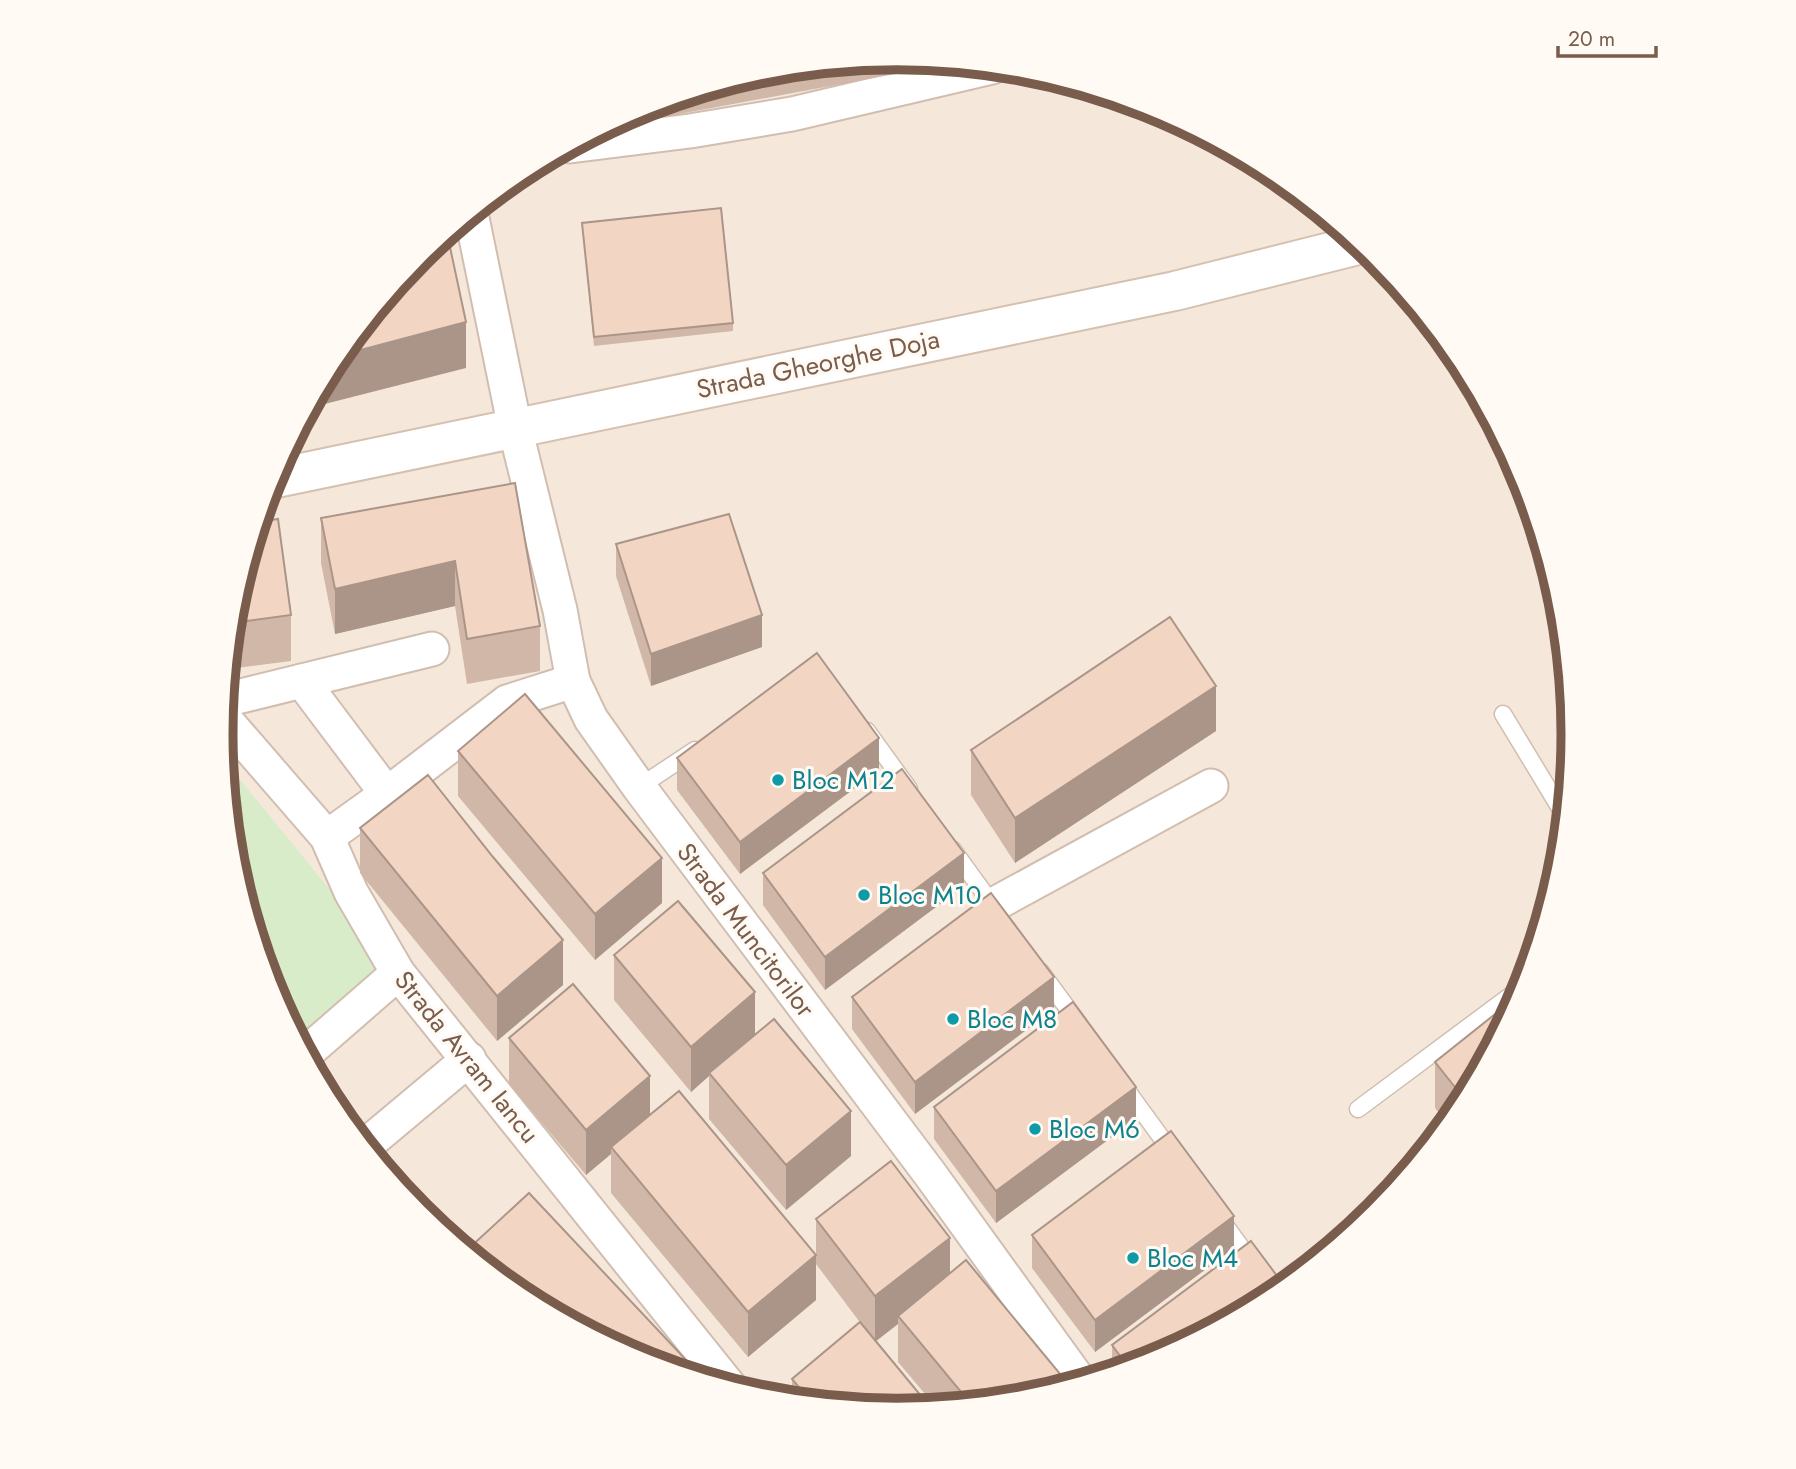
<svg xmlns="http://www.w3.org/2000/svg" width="1796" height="1469" font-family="Jost,sans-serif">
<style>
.residential{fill:#f5e8da}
.green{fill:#d8ecc9}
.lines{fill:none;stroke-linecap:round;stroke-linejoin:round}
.service-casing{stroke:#d1beb0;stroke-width:19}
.minor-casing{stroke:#d1beb0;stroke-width:37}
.secondary-casing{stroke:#d6c0b0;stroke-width:42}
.service{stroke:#fff;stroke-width:16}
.minor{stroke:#fff;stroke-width:33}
.secondary{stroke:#fff;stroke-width:38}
.wall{fill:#d1b7a8}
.shaded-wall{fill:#aa9588}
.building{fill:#f3d5c3;stroke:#aa9588;stroke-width:2}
.culture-dot{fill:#0f9aa8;stroke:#fffaf3;stroke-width:2.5}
.labels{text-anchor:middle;stroke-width:6;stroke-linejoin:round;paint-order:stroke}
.street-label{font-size:26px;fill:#7a5c4d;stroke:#fffaf3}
.culture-label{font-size:26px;fill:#0d838f;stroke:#fffaf3;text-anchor:start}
.rim{fill:none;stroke:#7a5c4d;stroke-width:9}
</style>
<rect width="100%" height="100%" fill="#fdf6ec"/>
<circle class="residential" cx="898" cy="735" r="674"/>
<path class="green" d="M224,760l174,213 -97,74 -28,-54 -39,-127z"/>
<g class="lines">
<defs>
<g id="service">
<path d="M1503,714l63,104"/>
<path d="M867,731l42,58"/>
<path d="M639,787l56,-37"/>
<path d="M953,850l42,58"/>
<path d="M1041,972l38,52"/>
<path d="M1123,1085l51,70"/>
<path d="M1358,1109l168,-125"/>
<path d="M1222,1221l32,44"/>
</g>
<g id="minor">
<path d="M570,146l120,-15 102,-17 200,-47"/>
<path d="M471,213l44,215 45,182 13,71 18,38 48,68 291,387 151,209"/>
<path d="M302,681l85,113"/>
<path d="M225,700l207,-51"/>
<path d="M223,717l104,120 24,55 47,81 332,414"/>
<path d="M327,837l60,-43 120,-92 66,-21"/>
<path d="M993,905l218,-119"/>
<path d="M305,1054l93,-81"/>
<path d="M365,1146l104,-87"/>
</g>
<path id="secondary" d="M272,479l903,-188 187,-47"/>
</defs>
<use href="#service" class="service-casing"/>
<use href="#minor" class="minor-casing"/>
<use href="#secondary" class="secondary-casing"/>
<use href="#service" class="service"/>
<use href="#minor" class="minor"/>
<use href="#secondary" class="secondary"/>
</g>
<g class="wall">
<path d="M898,58l24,2v9l-318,59 35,-19 127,-38z"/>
<path d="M582,223l151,100v8l-139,15z"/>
<path d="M515,483l25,143v45l-73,13 -12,-78 -120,28 -14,-71v-45z"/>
<path d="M616,544l146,103 -111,39 -35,-110z"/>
<path d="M234,602l57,13v46l-63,8z"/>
<path d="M1216,731l-201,132 -44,-68v-45z"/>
<path d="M458,751l204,152 -67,57 -137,-164z"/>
<path d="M677,758l202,12 -139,104 -63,-84z"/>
<path d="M360,828l203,157 -66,56 -137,-168z"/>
<path d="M763,873l201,13 -139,104 -62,-85z"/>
<path d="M614,955l141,80 96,121 -65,54 -77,-91v-43l-18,16 -77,-92z"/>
<path d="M1523,994l-63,117 -11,14 -14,-17v-46z"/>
<path d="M852,997l202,12 -139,105 -63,-85z"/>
<path d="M509,1038l141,77 166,185 -68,57 -137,-164v-39l-25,21 -77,-91z"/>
<path d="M934,1107l202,12 -140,104 -62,-84z"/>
<path d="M816,1219l134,54 80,125 -94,9 -38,-45v-38l-23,17 23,70 -106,-10v-22l73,-50 -49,-65z"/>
<path d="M1032,1235l202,13 -139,104 -63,-84z"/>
<path d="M1112,1345l45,15 -45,13z"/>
</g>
<g class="shaded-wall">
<path d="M466,322v46l-157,40 29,-52z"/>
<path d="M455,561v45l-120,28v-45z"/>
<path d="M762,615v32l-111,39v-32z"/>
<path d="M1216,686v45l-201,132v-45z"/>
<path d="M879,738v32l-139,104v-32z"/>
<path d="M964,853v33l-139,104v-33z"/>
<path d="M662,858v45l-67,57v-46z"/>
<path d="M563,940v45l-66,56v-45z"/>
<path d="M1054,977v32l-139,105v-32z"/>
<path d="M755,992v46l-46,35v3l-18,16v-45z"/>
<path d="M650,1076v45l-39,26v7l-25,21v-45z"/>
<path d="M1136,1087v32l-140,104v-32z"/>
<path d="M851,1111v45l-65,54v-45z"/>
<path d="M1234,1216v32l-139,104v-32z"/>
<path d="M950,1238v46l-52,32v8l-23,18v-46z"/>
<path d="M816,1255v45l-68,57v-45z"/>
</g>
<g class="building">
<path d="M721,208l12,115 -139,14 -12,-114z"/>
<path d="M447,233l19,89 -128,34 82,-100z"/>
<path d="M515,483l25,143 -73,13 -12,-78 -120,28 -14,-71z"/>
<path d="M729,514l33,101 -111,39 -35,-110z"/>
<path d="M278,519l13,96 -59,8 2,-21 25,-80z"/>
<path d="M1170,617l46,69 -201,132 -44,-68z"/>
<path d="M817,653l62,85 -139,104 -63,-84z"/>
<path d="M525,694l137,164 -67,56 -137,-163z"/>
<path d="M902,769l62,84 -139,104 -62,-84z"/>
<path d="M428,775l65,82 70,83 -66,56 -137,-168z"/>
<path d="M991,893l63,84 -139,105 -63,-85z"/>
<path d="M678,901l77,91 -64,55 -77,-92z"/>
<path d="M573,984l77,92 -64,54 -77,-92z"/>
<path d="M1524,991l-1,3 -57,107 -31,-39z"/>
<path d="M1073,1002l63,85 -140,104 -62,-84z"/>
<path d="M774,1019l77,92 -65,54 -77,-92z"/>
<path d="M679,1091l137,164 -68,57 -137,-165z"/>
<path d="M1171,1131l63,85 -139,104 -63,-85z"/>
<path d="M891,1161l59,77 -75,58 -59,-77z"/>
<path d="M529,1193l175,186 -65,-19 -117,-63 -56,-46z"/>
<path d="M1251,1241l35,47 -12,9 -117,63 -28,8 -17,-23z"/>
<path d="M966,1260l104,126 -40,12 -59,6 -73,-88z"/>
<path d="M860,1322l71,86 -33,3 -86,-8 -20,-24z"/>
</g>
<g class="culture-dot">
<circle cx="778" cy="780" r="7"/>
<circle cx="864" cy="895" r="7"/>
<circle cx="953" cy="1019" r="7"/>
<circle cx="1035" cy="1129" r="7"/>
<circle cx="1133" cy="1258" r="7"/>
</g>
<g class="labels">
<g class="street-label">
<text transform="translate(818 364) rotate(-12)" y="9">Strada Gheorghe Doja</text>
<text transform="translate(746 930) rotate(53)" y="9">Strada Muncitorilor</text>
<text transform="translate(467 1057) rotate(51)" y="9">Strada Avram Iancu</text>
</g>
<g class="culture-label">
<text x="792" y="789">Bloc M12</text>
<text x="878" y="904">Bloc M10</text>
<text x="967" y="1028">Bloc M8</text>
<text x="1049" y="1138">Bloc M6</text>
<text x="1147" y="1267">Bloc M4</text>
</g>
</g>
<path d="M0 0H1796V1469H0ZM233 734a664 664 0 1 1 1328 0a664 664 0 1 1-1328 0Z" fill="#fffaf3" fill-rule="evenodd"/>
<path class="rim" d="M233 734a664 664 0 1 1 1328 0a664 664 0 1 1-1328 0Z"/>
<path d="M1558 46v10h98v-10" fill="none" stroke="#7a5c4d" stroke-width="3.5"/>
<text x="1568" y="46" font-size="21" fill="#7a5c4d" stroke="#fffaf3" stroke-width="5" paint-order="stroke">20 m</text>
</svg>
